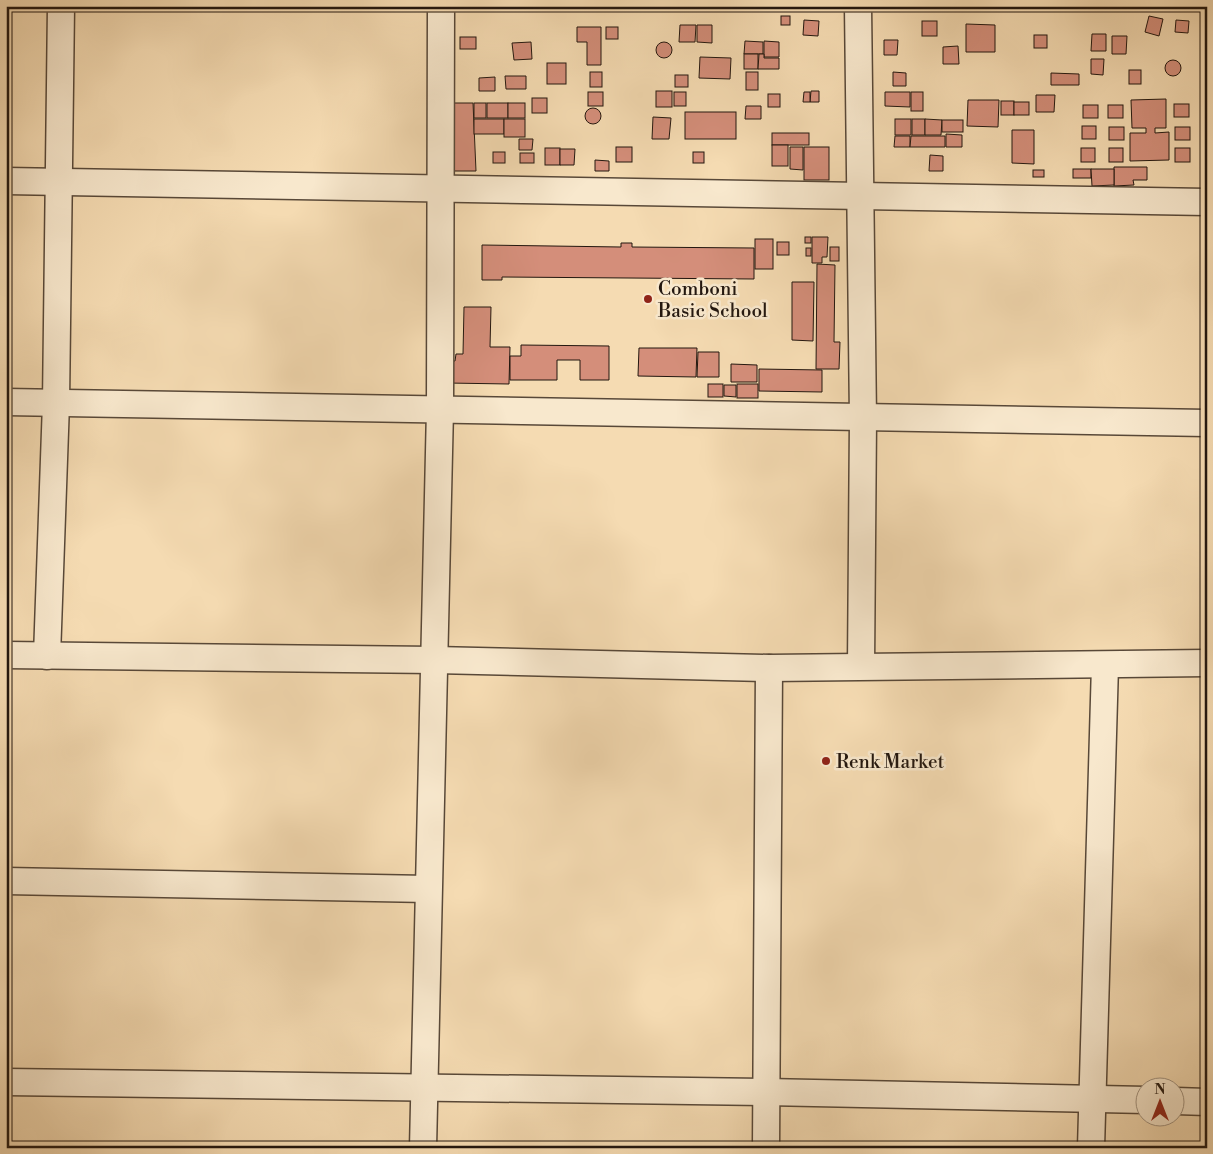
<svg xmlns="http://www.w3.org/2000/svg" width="1213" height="1154" font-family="'Libre Bodoni',serif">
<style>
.building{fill:#d48e7a;stroke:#23170f}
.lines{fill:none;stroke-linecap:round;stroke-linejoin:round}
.minor-casing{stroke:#584838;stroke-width:29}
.minor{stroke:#f8e8cd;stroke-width:26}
.poi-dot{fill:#8f2418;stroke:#f8e8cd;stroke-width:2}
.labels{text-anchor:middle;stroke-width:5;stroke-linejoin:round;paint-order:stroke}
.poi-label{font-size:19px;fill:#23170f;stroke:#f8e8cd;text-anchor:start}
</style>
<rect width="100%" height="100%" fill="#f5dbb2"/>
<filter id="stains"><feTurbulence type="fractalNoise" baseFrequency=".004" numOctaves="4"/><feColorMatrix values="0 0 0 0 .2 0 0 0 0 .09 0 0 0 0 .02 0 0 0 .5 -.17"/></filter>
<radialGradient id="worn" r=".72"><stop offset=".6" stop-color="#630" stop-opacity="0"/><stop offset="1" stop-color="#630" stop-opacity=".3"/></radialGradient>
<g class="building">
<rect x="781" y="16" width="9" height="9"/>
<path d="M1149,16l14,3 -4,17 -14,-4z"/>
<path d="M804,20l15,1 -1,15 -15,-1z"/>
<path d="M1176,20l13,1 -1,12 -13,-1z"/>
<rect x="922" y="21" width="15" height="15"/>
<path d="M966,24l29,1v27h-29z"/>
<path d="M680,25h16l-1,17h-16z"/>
<path d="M697,25h15v18l-15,-1z"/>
<path d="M577,27h24v38h-14v-23h-10z"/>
<rect x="606" y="27" width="12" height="12"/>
<path d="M1092,34h14v17h-15z"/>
<rect x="1034" y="35" width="13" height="13"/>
<path d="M1112,36h15l-1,18h-14z"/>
<rect x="460" y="37" width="16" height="12"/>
<path d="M884,40h14l-1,15h-13z"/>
<path d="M745,41l18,1v12h-19z"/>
<path d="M764,41l15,1v15h-15z"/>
<path d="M531,42l1,17 -18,1 -2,-17z"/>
<circle cx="664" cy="50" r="8"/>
<path d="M958,46l1,18h-16v-17z"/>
<rect x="744" y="54" width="14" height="15"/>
<path d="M759,54h5v4h15v11h-21z"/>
<path d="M700,57l31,1 -1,21 -31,-1z"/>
<path d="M1091,59h13l-1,16 -12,-1z"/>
<circle cx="1173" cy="68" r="8"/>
<rect x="547" y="63" width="19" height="21"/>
<rect x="1129" y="70" width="12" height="14"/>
<rect x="590" y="72" width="12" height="15"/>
<rect x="746" y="72" width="12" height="18"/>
<path d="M893,72l13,1v13h-13z"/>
<path d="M1051,73l28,1v11h-28z"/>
<rect x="675" y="75" width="13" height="12"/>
<path d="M505,76h21v13h-20z"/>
<path d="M495,77v14h-16v-13z"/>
<rect x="656" y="91" width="16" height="16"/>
<path d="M811,91h8v11h-9z"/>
<rect x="588" y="92" width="15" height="14"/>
<rect x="674" y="92" width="12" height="14"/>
<path d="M804,92h6v10h-7z"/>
<path d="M885,92h25v15l-25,-1z"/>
<rect x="911" y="92" width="12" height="19"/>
<rect x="768" y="94" width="12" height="13"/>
<path d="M1036,95h19l-1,17h-18z"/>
<rect x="532" y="98" width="15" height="15"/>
<path d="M1166,99v29h-11v5l14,-1v28l-39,1v-28h16v-5h-14l-1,-28z"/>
<path d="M968,100h31l-1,27 -31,-1z"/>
<rect x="1001" y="101" width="13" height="14"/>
<rect x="1014" y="102" width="15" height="13"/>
<path d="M452,103h21l3,68h-24z"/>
<rect x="474" y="103" width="12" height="15"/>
<rect x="487" y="103" width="21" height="15"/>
<rect x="508" y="103" width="17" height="15"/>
<rect x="1174" y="104" width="15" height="13"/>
<rect x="1083" y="105" width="15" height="13"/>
<rect x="1108" y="105" width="15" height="13"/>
<path d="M746,106h15v13h-16z"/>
<circle cx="593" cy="116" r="8"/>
<rect x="685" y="112" width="51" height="27"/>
<path d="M653,117l18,1 -2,21h-17z"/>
<rect x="474" y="119" width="30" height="15"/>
<rect x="504" y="119" width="21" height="18"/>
<rect x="895" y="119" width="16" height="16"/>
<rect x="912" y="119" width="13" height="16"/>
<path d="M925,119l17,1 -1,15h-16z"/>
<rect x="942" y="120" width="21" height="12"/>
<rect x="1082" y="126" width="14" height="13"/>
<rect x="1109" y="127" width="15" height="13"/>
<rect x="1175" y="127" width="15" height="13"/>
<path d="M1012,130h22v34l-22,-1z"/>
<rect x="772" y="133" width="37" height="12"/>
<path d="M946,134l16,1v12h-16z"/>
<path d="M895,136h15v11h-16z"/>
<path d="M911,136h34v11h-35z"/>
<path d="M519,139h14l-1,11h-13z"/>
<rect x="772" y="145" width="16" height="21"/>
<rect x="616" y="147" width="16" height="15"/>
<path d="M790,147h13v23l-13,-1z"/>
<rect x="804" y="147" width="25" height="33"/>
<rect x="545" y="148" width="15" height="17"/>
<rect x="1081" y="148" width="14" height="14"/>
<rect x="1109" y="148" width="14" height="14"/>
<rect x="1175" y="148" width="15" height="14"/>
<path d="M560,149h15l-1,16h-14z"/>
<rect x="493" y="152" width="12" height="11"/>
<rect x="693" y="152" width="11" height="11"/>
<rect x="520" y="153" width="14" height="10"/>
<path d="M930,155l13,1v15h-14z"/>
<path d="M595,160l14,1v10h-14z"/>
<path d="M1114,167h33v13h-14l1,5 -20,1z"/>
<rect x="1073" y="169" width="18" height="9"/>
<path d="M1091,169h23v16l-22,1z"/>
<rect x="1033" y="170" width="11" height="7"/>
<rect x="805" y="237" width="6" height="6"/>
<path d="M812,237h16l-1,20h-5v6h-10z"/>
<rect x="755" y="239" width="18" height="30"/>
<rect x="777" y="242" width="12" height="13"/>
<path d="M621,243h11v4l122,1v31l-252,-2v3h-20v-35l139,2z"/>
<rect x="830" y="247" width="9" height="14"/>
<rect x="806" y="248" width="5" height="8"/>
<path d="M817,264l18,1 -1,77h6l-1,27h-23z"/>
<path d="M792,282h22l-1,59 -21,-1z"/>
<path d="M464,307h27l-1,40h20l-1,37 -62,-1 1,-22h7l1,-7h7z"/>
<path d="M521,345l88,1v34h-29v-20h-23v20h-47v-24h11z"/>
<path d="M639,348h58l-1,29 -58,-1z"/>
<path d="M698,352h21v25h-22z"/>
<path d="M731,364l26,1v17h-26z"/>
<path d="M759,369l63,1v22l-63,-1z"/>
<rect x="708" y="384" width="15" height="13"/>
<rect x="737" y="384" width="21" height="14"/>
<path d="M724,385h12v12l-12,-1z"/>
</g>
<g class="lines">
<defs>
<g id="minor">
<path d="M858,6l5,413 -2,247"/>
<path d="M6,181l1201,21"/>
<path d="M6,402l1201,21"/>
<path d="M6,655l429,5 334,8 438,-5"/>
<path d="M47,656l9,-253 5,-397"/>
<path d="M6,881l422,8"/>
<path d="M6,1082l760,10 380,8"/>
<path d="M1176,1101l31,1"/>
<path d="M423,1148l17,-739 1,-403"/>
<path d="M766,1148l3,-480"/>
<path d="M1091,1148l14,-483"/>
</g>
</defs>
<use href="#minor" class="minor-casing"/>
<use href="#minor" class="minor"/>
</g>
<g class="poi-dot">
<circle cx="648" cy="299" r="5"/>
<circle cx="826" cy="761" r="5"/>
</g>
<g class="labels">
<g class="poi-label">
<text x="658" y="295">Comboni<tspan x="658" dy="22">Basic School</tspan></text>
<text x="836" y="768">Renk Market</text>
</g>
</g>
<rect width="1213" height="1154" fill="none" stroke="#f5dbb2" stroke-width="25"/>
<rect x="8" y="8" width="1198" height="1139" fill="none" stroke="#23170f" stroke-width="2.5"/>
<rect x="12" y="12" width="1188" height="1129" fill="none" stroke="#23170f"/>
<g transform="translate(1160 1102)"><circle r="24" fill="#f8e8cd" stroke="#a39481"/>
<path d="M0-4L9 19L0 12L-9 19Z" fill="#8f2418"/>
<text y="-8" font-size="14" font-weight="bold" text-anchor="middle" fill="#23170f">N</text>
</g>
<rect width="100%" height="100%" filter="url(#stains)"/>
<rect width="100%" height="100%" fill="url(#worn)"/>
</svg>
